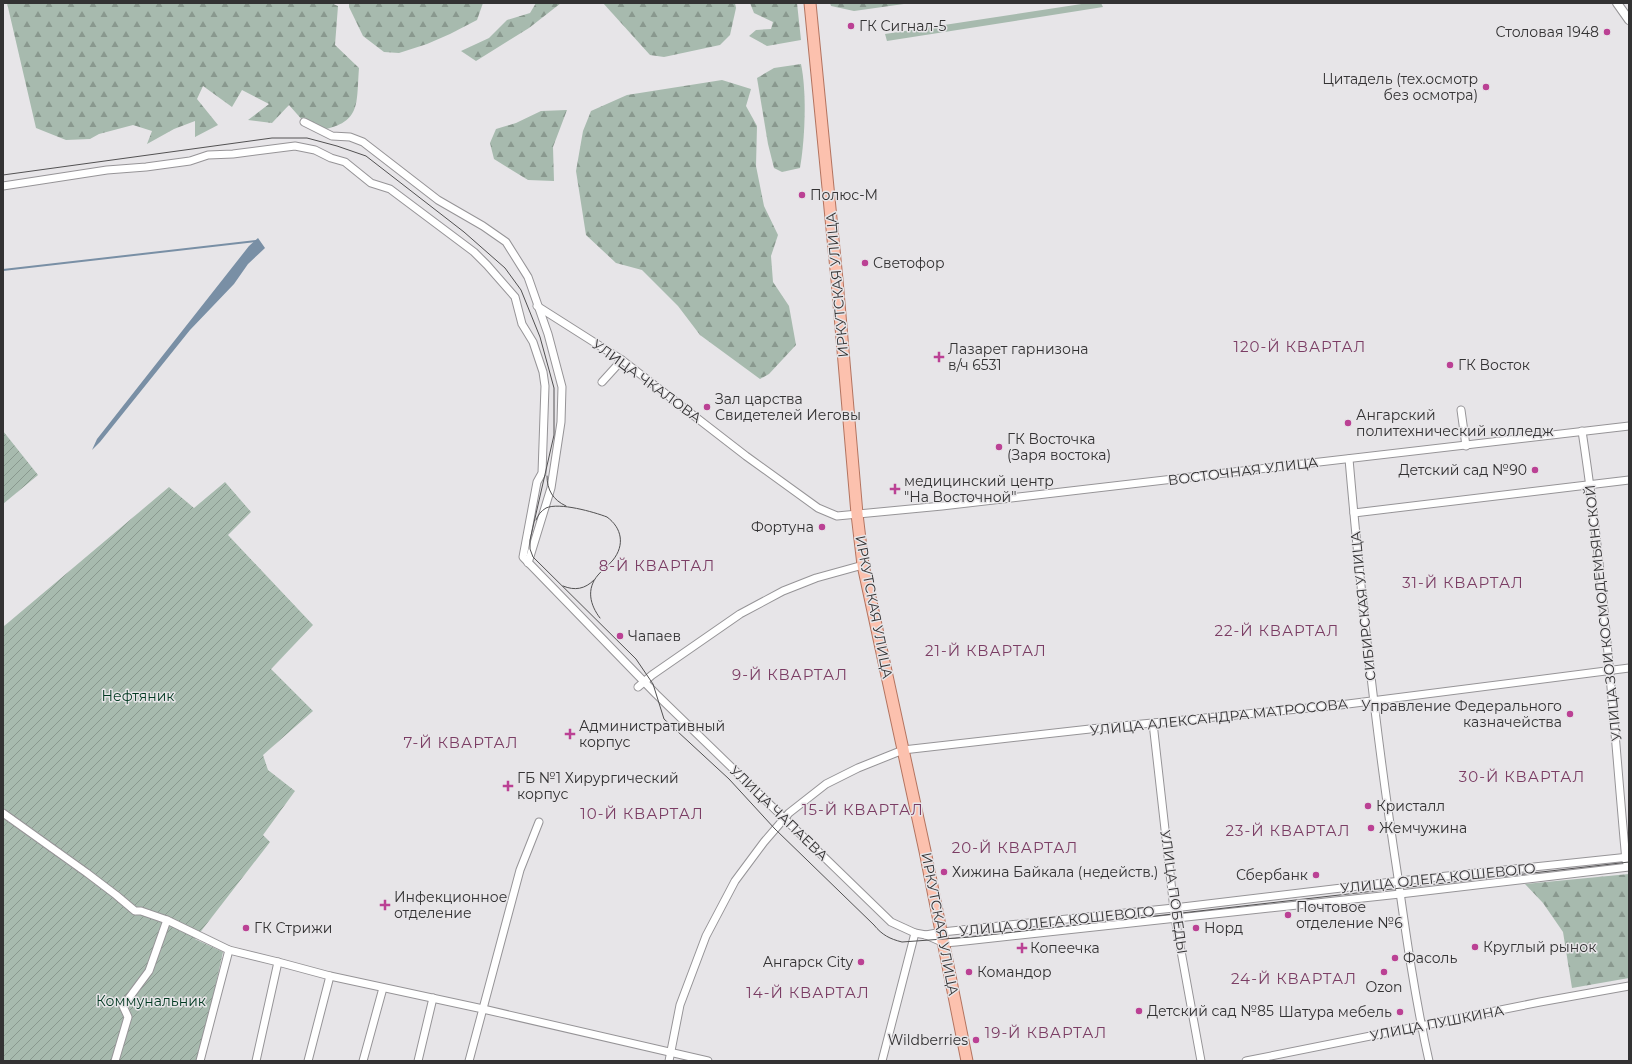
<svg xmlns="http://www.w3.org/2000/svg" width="1632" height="1064" font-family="Montserrat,sans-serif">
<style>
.grass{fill:#a7baae}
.forest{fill:url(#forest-firs)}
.garden{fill:url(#garden-furrows)}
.water{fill:#798fa5}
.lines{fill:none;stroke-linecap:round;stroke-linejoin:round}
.stream{stroke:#798fa5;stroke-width:2}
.minor-casing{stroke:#969497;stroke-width:9}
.tertiary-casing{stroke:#969497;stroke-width:10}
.primary-casing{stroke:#b47460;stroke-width:13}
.minor{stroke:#fff;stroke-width:7}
.tertiary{stroke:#fff;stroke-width:8}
.primary{stroke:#fcc1ae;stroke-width:11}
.tram{stroke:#525152;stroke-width:1}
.poi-dot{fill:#bb4194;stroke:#e7e5e8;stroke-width:1.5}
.labels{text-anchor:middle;stroke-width:3;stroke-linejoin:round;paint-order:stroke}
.poi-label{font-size:14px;fill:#333233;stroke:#e7e5e8;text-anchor:start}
.street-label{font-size:14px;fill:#333233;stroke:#e7e5e8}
.park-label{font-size:14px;fill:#003820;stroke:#e7e5e8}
.neighbourhood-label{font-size:15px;letter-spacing:1px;fill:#7b3d64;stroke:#e7e5e8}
</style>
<defs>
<pattern id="forest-firs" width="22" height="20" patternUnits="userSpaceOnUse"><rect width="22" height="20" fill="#a7baae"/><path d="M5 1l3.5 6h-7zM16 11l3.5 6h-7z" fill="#89988e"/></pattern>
<pattern id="garden-furrows" width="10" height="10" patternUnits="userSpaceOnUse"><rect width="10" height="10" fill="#a7baae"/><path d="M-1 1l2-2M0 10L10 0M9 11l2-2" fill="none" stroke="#89988e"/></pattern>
</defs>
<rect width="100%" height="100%" fill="#e7e5e8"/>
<path class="grass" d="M1088,3h13l2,4 -216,34 -2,-7z"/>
<g class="forest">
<path d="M7,3h324l7,3 -3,39 24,23c-3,38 3,55 -42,63l-13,-9 -15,-17 -17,18 -24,-3 21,-16 -27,-14 -10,17 -29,-21 -6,13 21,26 -23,12v-16l-21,8 -27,15 5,-13 -19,-6 -34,9 -9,5 -24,1 -30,-12z"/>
<path d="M349,3h134l-6,17 -27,14 -23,10 -28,9 -15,-1 -21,-16 -14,-29z"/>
<path d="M536,3h25l-32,25 -53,33 -15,-10 28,-13 18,-18 23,-7z"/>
<path d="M603,3h132l1,5 -6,27 -10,10 -56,12 -14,-2z"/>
<path d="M750,3h47l4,37 -34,6 -18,-10 7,-6 15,-1 2,-7 -19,-9z"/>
<path d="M830,3h81l-57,8 -23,-5z"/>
<path d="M801,64c6,29 4,75 -1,104l-18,4 -8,-4 -6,-24 -11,-66 17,-10z"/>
<path d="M722,80l29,9 -5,17 11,20 -1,40 8,40 14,29 -7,21 2,26 16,24 7,39 -27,29 -9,5 -60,-44 -22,-29 -36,-36 -26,-7 -30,-28 -10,-64 7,-40 8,-20 36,-16z"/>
<path d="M567,110l-14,37 1,34 -26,-1 -34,-21 -4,-16 6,-14 20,-6 25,-12z"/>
<path d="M1629,874v104l-57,10 -9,-56 -20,-29 -18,-19z"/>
</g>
<g class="garden">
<path d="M3,431l35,44 -35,29z"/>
<path d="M225,482l26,30 -23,23 85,90 -42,44 42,42 -50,44 5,15 27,21 -32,44 7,7 -75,97 28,13 -16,72 -10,37h-194v-434l166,-140 25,21z"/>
</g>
<path class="water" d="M258,238l7,10 -17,16 -14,20 -44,46 -90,112 -8,8 5,-11 152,-193z"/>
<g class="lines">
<path class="stream" d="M3,270l253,-29"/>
<defs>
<g id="minor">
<path d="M304,122l28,14 18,1 13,5 75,58 45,26 23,16 22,35 20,57 14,53 -1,35 -10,66 -23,75"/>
<path d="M3,186l104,-16 39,-3 44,-6 18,-6 25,-1 62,-8 20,4 16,8 14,4 26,21 19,6 84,63 13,13 28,32 7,27 11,18 10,30 2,14 -3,87 -5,9 -14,75 133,137 235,228 24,11 11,2 18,8 12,-1 444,-48 229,-27"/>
<path d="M537,306l85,54 124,96 72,52 19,8 105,-10 687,-80"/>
<path d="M602,382l20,-22"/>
<path d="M1461,410l5,36"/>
<path d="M1582,431c22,143 31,287 44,430"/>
<path d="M1349,459c12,138 27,275 48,412 9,64 18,128 32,190"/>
<path d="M1354,513l275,-33"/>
<path d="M638,687l14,-12 88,-61 43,-23 33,-13 47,-13"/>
<path d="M1153,723l22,195 26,143"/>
<path d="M3,813l84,60 29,22 19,16h6l26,9 62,30 49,12 52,14 153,33 225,52"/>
<path d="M926,935l16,-3 232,-24 235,-28 220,-23"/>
<path d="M115,1061l13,-44 -5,-11 26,-35 18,-51"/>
<path d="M200,1061l29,-111"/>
<path d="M256,1061l22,-99"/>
<path d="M308,1061l22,-85"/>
<path d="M363,1061l20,-73"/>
<path d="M418,1061l15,-63"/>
<path d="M469,1061l51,-191 19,-48"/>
<path d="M669,1061l11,-56 26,-69 29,-55 29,-39 25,-29 37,-29 32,-16 45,-18 187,-21 250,-24 289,-37"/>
<path d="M882,1061l33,-128"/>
<path d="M1246,1061l294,-59 89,-16"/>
</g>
<path id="tertiary" d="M1617,3l12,17"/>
<path id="primary" d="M810,3l27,277 20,234 6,51 62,286 42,210"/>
</defs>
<use href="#minor" class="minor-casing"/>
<use href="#tertiary" class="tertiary-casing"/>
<use href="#primary" class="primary-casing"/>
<use href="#minor" class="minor"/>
<use href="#tertiary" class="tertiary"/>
<use href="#primary" class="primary"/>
<g class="tram">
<path d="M3,175l269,-37h35l30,8 29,10 98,76 41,36 16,22 19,47 14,51v47l-24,105v9l3,8 103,102 17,25 11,35 65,60 46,50 99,96c8,10 16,14 28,17l69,-5 658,-75"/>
<path d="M547,476c0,14 6,24 19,30"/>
<path d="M536,520c2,-5 5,-9 10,-12 13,-6 48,4 61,9 15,11 18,28 6,43 -5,6 -11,10 -15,15 -12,14 -8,30 2,43"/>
<path d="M563,586c12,5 22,3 31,-6"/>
</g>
</g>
<g class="poi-dot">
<circle cx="851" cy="26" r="4"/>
<circle cx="1607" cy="32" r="4"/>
<circle cx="1486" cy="87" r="4"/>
<circle cx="802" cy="195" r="4"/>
<circle cx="865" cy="263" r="4"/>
<path d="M937 351h4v4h4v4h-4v4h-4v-4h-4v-4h4z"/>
<circle cx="1450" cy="365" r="4"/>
<circle cx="707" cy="407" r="4"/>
<circle cx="1348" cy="423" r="4"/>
<circle cx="999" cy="447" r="4"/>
<circle cx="1535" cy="470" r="4"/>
<path d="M893 483h4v4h4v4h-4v4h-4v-4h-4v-4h4z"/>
<circle cx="822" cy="527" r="4"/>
<circle cx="620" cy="636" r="4"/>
<circle cx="1570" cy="714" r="4"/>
<path d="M568 728h4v4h4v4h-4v4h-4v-4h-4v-4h4z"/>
<path d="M506 780h4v4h4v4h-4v4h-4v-4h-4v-4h4z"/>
<circle cx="1368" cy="806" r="4"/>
<circle cx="1371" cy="828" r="4"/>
<circle cx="944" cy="872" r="4"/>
<circle cx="1316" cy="875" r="4"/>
<path d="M383 899h4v4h4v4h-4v4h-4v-4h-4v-4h4z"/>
<circle cx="1288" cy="915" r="4"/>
<circle cx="246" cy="928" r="4"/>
<circle cx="1196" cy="928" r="4"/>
<circle cx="1475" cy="947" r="4"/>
<path d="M1020 942h4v4h4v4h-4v4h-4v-4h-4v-4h4z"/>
<circle cx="1395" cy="958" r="4"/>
<circle cx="861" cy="962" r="4"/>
<circle cx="969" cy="972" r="4"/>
<circle cx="1384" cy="972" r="4"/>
<circle cx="1139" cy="1011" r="4"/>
<circle cx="1400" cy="1012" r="4"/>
<circle cx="976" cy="1040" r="4"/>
</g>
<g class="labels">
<g class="poi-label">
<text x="859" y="31">ГК Сигнал-5</text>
<text x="1599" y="37" text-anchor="end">Столовая 1948</text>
<text x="1478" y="84" text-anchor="end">Цитадель (тех.осмотр<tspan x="1478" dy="16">без осмотра)</tspan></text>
<text x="810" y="200">Полюс-М</text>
<text x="873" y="268">Светофор</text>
<text x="948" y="354">Лазарет гарнизона<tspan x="948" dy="16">в/ч 6531</tspan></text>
<text x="1458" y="370">ГК Восток</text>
<text x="715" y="404">Зал царства<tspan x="715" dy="16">Свидетелей Иеговы</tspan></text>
<text x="1356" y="420">Ангарский<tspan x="1356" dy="16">политехнический колледж</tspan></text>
<text x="1007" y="444">ГК Восточка<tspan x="1007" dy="16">(Заря востока)</tspan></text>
<text x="1527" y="475" text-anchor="end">Детский сад №90</text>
<text x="904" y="486">медицинский центр<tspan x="904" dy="16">"На Восточной"</tspan></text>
<text x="814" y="532" text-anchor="end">Фортуна</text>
<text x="628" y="641">Чапаев</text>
<text x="1562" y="711" text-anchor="end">Управление Федерального<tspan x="1562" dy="16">казначейства</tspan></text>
<text x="579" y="731">Административный<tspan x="579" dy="16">корпус</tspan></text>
<text x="517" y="783">ГБ №1 Хирургический<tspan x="517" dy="16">корпус</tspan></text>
<text x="1376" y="811">Кристалл</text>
<text x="1379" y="833">Жемчужина</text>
<text x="952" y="877">Хижина Байкала (недейств.)</text>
<text x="1308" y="880" text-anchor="end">Сбербанк</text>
<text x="394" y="902">Инфекционное<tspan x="394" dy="16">отделение</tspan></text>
<text x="1296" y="912">Почтовое<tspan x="1296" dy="16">отделение №6</tspan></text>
<text x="254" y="933">ГК Стрижи</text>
<text x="1204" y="933">Норд</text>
<text x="1483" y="952">Круглый рынок</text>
<text x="1030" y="953">Копеечка</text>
<text x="1403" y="963">Фасоль</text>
<text x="853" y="967" text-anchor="end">Ангарск City</text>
<text x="977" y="977">Командор</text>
<text x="1384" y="992" text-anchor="middle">Ozon</text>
<text x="1147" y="1016">Детский сад №85</text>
<text x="1392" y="1017" text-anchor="end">Шатура мебель</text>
<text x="968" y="1045" text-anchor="end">Wildberries</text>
</g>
<g class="street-label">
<text transform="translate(837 285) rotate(-95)" y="5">ИРКУТСКАЯ УЛИЦА</text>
<text transform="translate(647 381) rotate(36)" y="5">УЛИЦА ЧКАЛОВА</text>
<text transform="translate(1243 471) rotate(-7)" y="5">ВОСТОЧНАЯ УЛИЦА</text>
<text transform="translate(1363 606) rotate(-96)" y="5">СИБИРСКАЯ УЛИЦА</text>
<text transform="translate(874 607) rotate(79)" y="5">ИРКУТСКАЯ УЛИЦА</text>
<text transform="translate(1603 613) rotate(-96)" y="5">УЛИЦА ЗОИ КОСМОДЕМЬЯНСКОЙ</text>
<text transform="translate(1219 717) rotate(-6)" y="5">УЛИЦА АЛЕКСАНДРА МАТРОСОВА</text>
<text transform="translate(779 813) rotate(44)" y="5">УЛИЦА ЧАПАЕВА</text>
<text transform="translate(1438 878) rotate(-6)" y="5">УЛИЦА ОЛЕГА КОШЕВОГО</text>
<text transform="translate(1174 892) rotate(82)" y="5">УЛИЦА ПОБЕДЫ</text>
<text transform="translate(1057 921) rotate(-6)" y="5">УЛИЦА ОЛЕГА КОШЕВОГО</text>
<text transform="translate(940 924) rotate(79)" y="5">ИРКУТСКАЯ УЛИЦА</text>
<text transform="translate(1437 1023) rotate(-11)" y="5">УЛИЦА ПУШКИНА</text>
</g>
<g class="park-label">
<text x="138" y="701">Нефтяник</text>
<text x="151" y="1006">Коммунальник</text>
</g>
<g class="neighbourhood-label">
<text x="1300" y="352">120-Й КВАРТАЛ</text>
<text x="657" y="571">8-Й КВАРТАЛ</text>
<text x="1463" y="588">31-Й КВАРТАЛ</text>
<text x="1277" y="636">22-Й КВАРТАЛ</text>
<text x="986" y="656">21-Й КВАРТАЛ</text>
<text x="790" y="680">9-Й КВАРТАЛ</text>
<text x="461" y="748">7-Й КВАРТАЛ</text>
<text x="1522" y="782">30-Й КВАРТАЛ</text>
<text x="863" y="815">15-Й КВАРТАЛ</text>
<text x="642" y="819">10-Й КВАРТАЛ</text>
<text x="1288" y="836">23-Й КВАРТАЛ</text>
<text x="1015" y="853">20-Й КВАРТАЛ</text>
<text x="1294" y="984">24-Й КВАРТАЛ</text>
<text x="808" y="998">14-Й КВАРТАЛ</text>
<text x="1046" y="1038">19-Й КВАРТАЛ</text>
</g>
</g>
<rect width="1632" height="1064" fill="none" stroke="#333233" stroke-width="8"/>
</svg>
